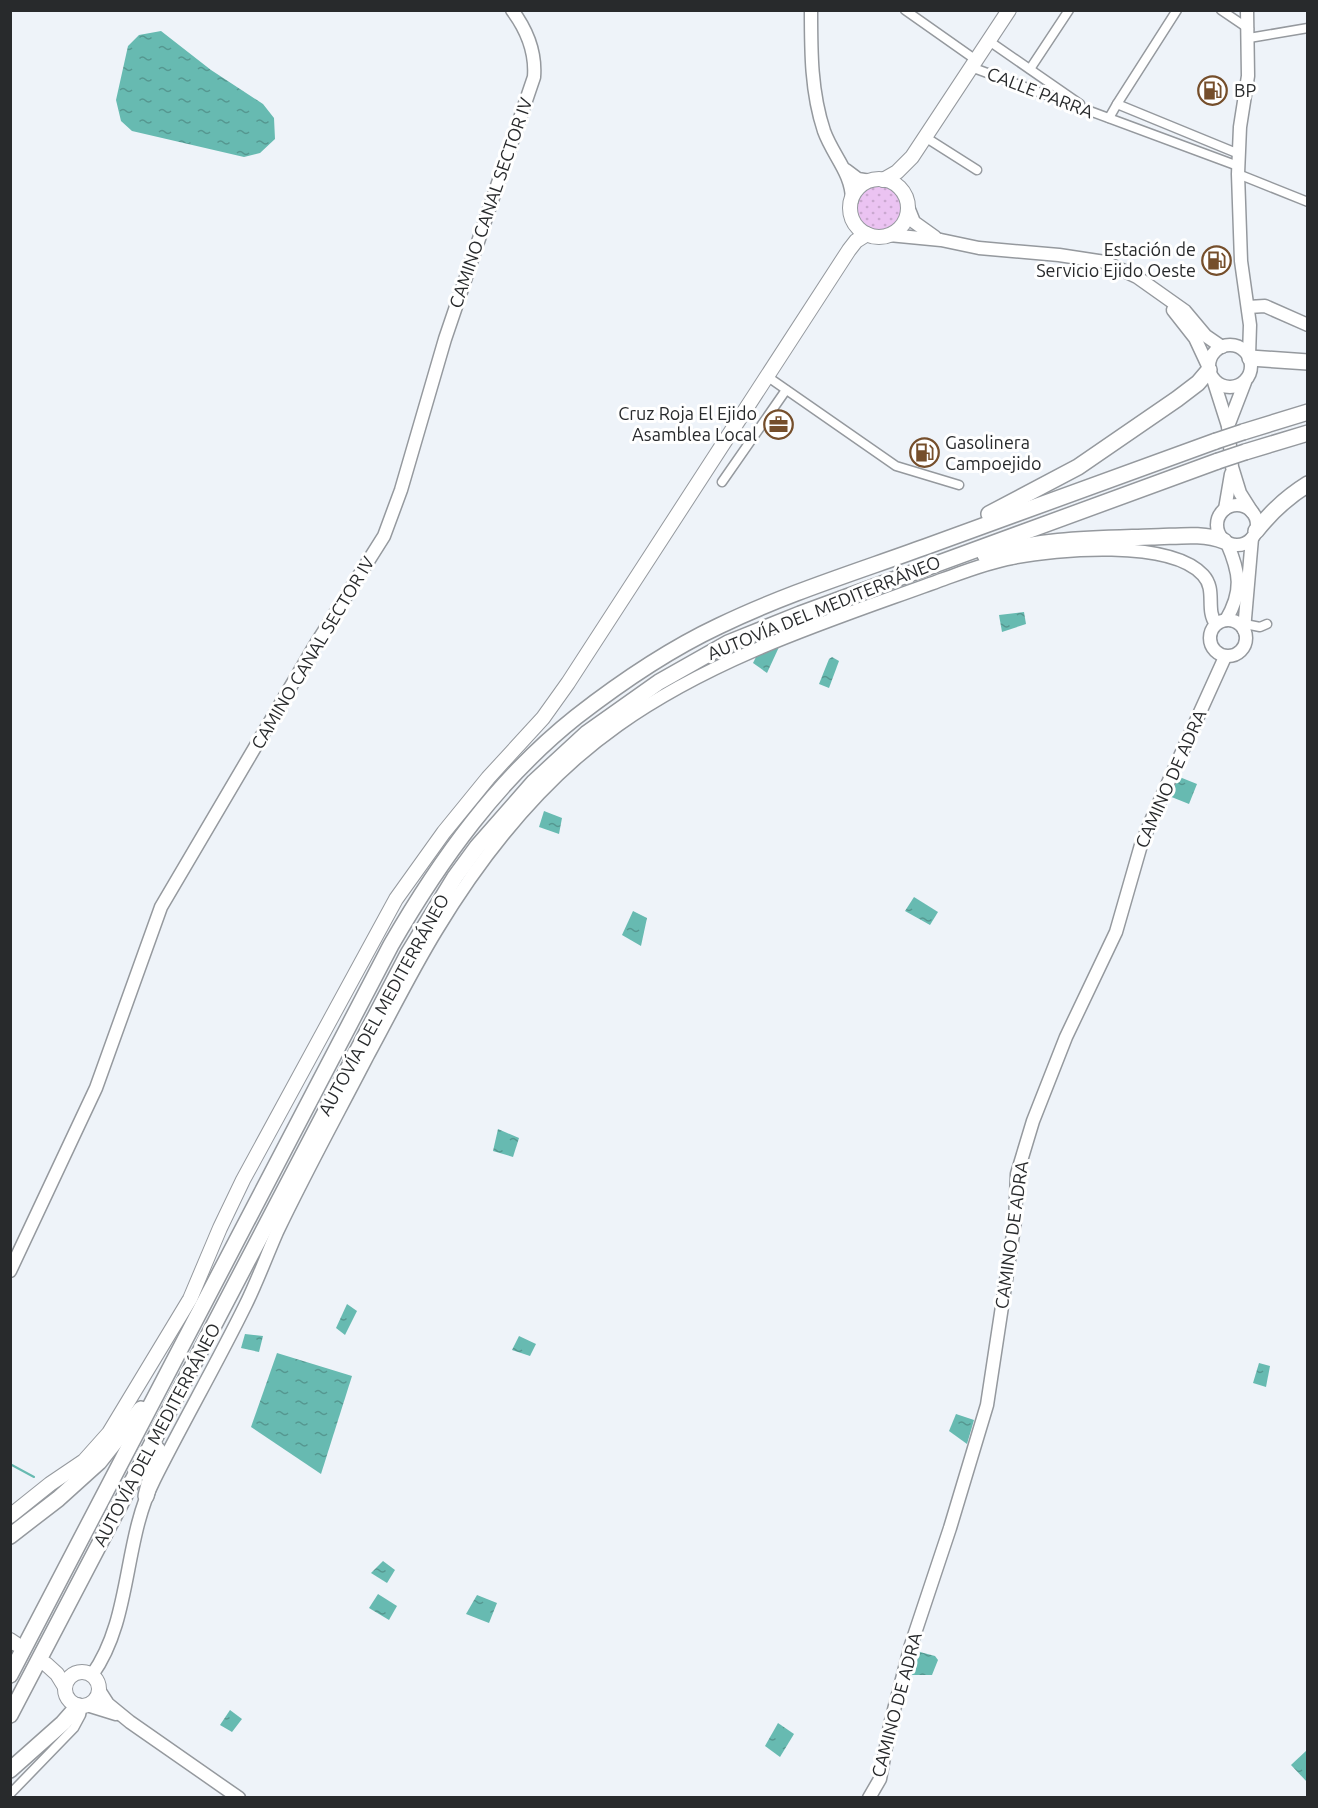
<svg xmlns="http://www.w3.org/2000/svg" width="1318" height="1808" font-family="Ubuntu,sans-serif">
<style>
.green{fill:url(#green-dots)}
.water{fill:url(#water-ripples)}
.lines{fill:none;stroke-linecap:round;stroke-linejoin:round}
.stream{stroke:#67bab1;stroke-width:2}
.street-casing{stroke:#95999e;stroke-width:11}
.secondary-casing{stroke:#95999e;stroke-width:15}
.primary-casing{stroke:#95999e;stroke-width:16}
.highway-casing{stroke:#95999e;stroke-width:18}
.street{stroke:#fff;stroke-width:8}
.secondary{stroke:#fff;stroke-width:12}
.primary{stroke:#fff;stroke-width:14}
.highway{stroke:#fff;stroke-width:15}
.highway-bridge-casing{stroke:#95999e;stroke-width:18;stroke-linecap:butt}
.highway-bridge{stroke:#fff;stroke-width:15}
.labels{text-anchor:middle;stroke-width:6;stroke-linejoin:round;paint-order:stroke}
.poi-label{font-size:18px;fill:#282a2c;stroke:#fff;text-anchor:start}
.street-label{font-size:18px;fill:#282a2c;stroke:#fff}
</style>
<defs>
<pattern id="green-dots" width="8" height="8" patternUnits="userSpaceOnUse" patternTransform="scale(1.5)"><rect width="8" height="8" fill="#ebc3f2"/><path d="M2 2h.1M6 6h.1" fill="none" stroke="#caa8d0" stroke-width="1.8" stroke-linecap="round"/></pattern>
<pattern id="water-ripples" width="26" height="14" patternUnits="userSpaceOnUse" patternTransform="scale(1.5)"><rect width="26" height="14" fill="#67bab1"/><path d="M2 4q2-2 4 0t4 0M15 11q2-2 4 0t4 0" fill="none" stroke="#559790"/></pattern>
</defs>
<rect width="100%" height="100%" fill="#eef3f9"/>
<circle class="green" cx="879" cy="208" r="22"/>
<g class="water">
<path d="M161,31l50,39 52,34 11,14 1,21 -15,14 -16,4 -112,-26 -11,-10 -5,-21 12,-54 11,-11z"/>
<path d="M1024,612l2,12 -24,8 -3,-17z"/>
<path d="M779,647l-12,26 -14,-10 4,-8z"/>
<path d="M832,657l7,4 -10,27 -10,-4 10,-25z"/>
<path d="M1177,776l20,8 -8,20 -20,-8z"/>
<path d="M544,811l18,7 -3,16 -20,-7z"/>
<path d="M914,897l24,15 -8,13 -25,-14z"/>
<path d="M633,911l14,7 -6,28 -19,-11z"/>
<path d="M498,1129l21,9 -6,19 -20,-6z"/>
<path d="M347,1304l10,7 -12,24 -9,-7z"/>
<path d="M245,1334l18,2 -4,16 -18,-4z"/>
<path d="M519,1336l17,8 -6,12 -18,-6z"/>
<path d="M277,1353l75,23 -31,98 -70,-47z"/>
<path d="M1259,1363l11,3 -4,21 -13,-4z"/>
<path d="M956,1414l18,6 -7,24 -18,-13z"/>
<path d="M383,1561l12,9 -8,13 -16,-10z"/>
<path d="M378,1594l19,12 -8,14 -20,-12z"/>
<path d="M477,1595l20,8 -8,20 -23,-9z"/>
<path d="M920,1652l15,4 3,4 -6,15h-20z"/>
<path d="M230,1710l12,9 -10,13 -12,-7z"/>
<path d="M778,1723l16,11 -14,23 -15,-11z"/>
<path d="M1307,1750v32l-16,-17z"/>
</g>
<g class="lines">
<path class="stream" d="M10,1464l24,13"/>
<defs>
<g id="street">
<path d="M905,10l71,50"/>
<path d="M1221,10l28,19"/>
<path d="M1249,38l59,-10"/>
<path d="M989,41l91,63"/>
<path d="M971,67l267,99"/>
<path d="M1030,69l39,-59"/>
<path d="M1117,104l60,-94"/>
<path d="M1109,118l8,-14 122,50"/>
<path d="M925,137l52,33"/>
<path d="M1238,174l70,28"/>
<path d="M768,377l128,89 63,19"/>
<path d="M722,482l64,-92"/>
<path d="M1245,624l15,3 7,-3"/>
<path d="M10,1794l64,-66 7,-13 2,-9"/>
</g>
<g id="secondary">
<path d="M811,10c0,42 0,82 13,121 9,25 28,42 28,69"/>
<path d="M1247,10l1,66 -8,51 -2,47 3,87 9,64 -1,31"/>
<path d="M846,170l12,9 12,2"/>
<path d="M908,207l6,15 21,15"/>
<path d="M889,235l52,5 38,8 80,7 46,7 32,15 48,34 21,25 16,11"/>
<path d="M1248,307l17,-1 43,19"/>
<path d="M1173,310l22,28 14,30"/>
<circle cx="1230" cy="366" r="21"/>
<path d="M1213,379l15,47 4,41 8,26 12,19"/>
<path d="M1228,426l17,-44"/>
<circle cx="1237" cy="525" r="20"/>
<path d="M1225,509l6,-35"/>
<circle cx="1228" cy="638" r="18"/>
<path d="M1226,620c17,-29 14,-47 1,-77"/>
<path d="M1244,630l8,-92"/>
<path d="M10,1271l86,-183 65,-181 153,-260 70,-111 17,-46 44,-151 89,-262c2,-25 -7,-47 -22,-67"/>
<path d="M92,1675c40,-56 31,-134 62,-195 29,-58 62,-115 91,-174 12,-24 21,-49 32,-74 28,-59 60,-117 90,-175 23,-42 44,-85 69,-126 47,-78 107,-153 182,-206 99,-70 214,-105 326,-146 22,-8 45,-17 68,-21 45,-9 158,-19 191,17 14,15 2,34 13,49"/>
<path d="M99,1690l9,14 22,18 109,76"/>
<path d="M87,1705l29,9"/>
<path d="M869,1798l11,-19 10,-54 21,-80 39,-117 37,-123 28,-184 2,-47 16,-53 33,-84 50,-105 25,-87 12,-29 72,-159"/>
</g>
<g id="primary">
<circle cx="879" cy="208" r="29"/>
<path d="M883,180l14,-8 15,-15 97,-147"/>
<path d="M10,1516l40,-32 34,-23 25,-28 81,-134 30,-71 23,-48 153,-281 48,-67 44,-54 55,-60 25,-35 281,-433 7,-9 11,-7"/>
<path d="M10,1640l6,4"/>
<path d="M46,1664l11,10 8,13"/>
<circle cx="82" cy="1689" r="17"/>
</g>
<g id="highway">
<path d="M1250,358l58,4"/>
<path d="M1243,432l65,-20"/>
<path d="M1245,452l63,-19"/>
<path d="M989,514l89,-47 99,-68 21,-16 11,-13"/>
<path d="M1256,531c15,-19 31,-34 52,-47"/>
<path d="M985,555c54,-16 110,-16 166,-18 23,0 51,-5 73,4"/>
<path d="M146,1496l12,-46"/>
<path d="M10,1536l48,-37 41,-37 42,-53"/>
<path d="M10,1675l381,-730c49,-85 107,-166 185,-228 45,-35 92,-67 143,-91 66,-32 137,-54 206,-79 97,-36 194,-71 291,-106"/>
<path d="M10,1715l398,-761 47,-77 22,-30 57,-65 53,-49 72,-51 69,-39 72,-29 418,-153"/>
<path d="M10,1770l53,-47 15,-17"/>
</g>
</defs>
<use href="#street" class="street-casing"/>
<use href="#secondary" class="secondary-casing"/>
<use href="#primary" class="primary-casing"/>
<use href="#highway" class="highway-casing"/>
<use href="#street" class="street"/>
<use href="#secondary" class="secondary"/>
<use href="#primary" class="primary"/>
<use href="#highway" class="highway"/>
<defs>
<g id="highway-bridge">
<path d="M1216,441l27,-9"/>
<path d="M1218,461l27,-9"/>
</g>
</defs>
<use href="#highway-bridge" class="highway-bridge-casing"/>
<use href="#highway-bridge" class="highway-bridge"/>
</g>
<defs>
<symbol id="fuel-ring" viewBox="-11 -11 22 22"><circle r="9.5" fill="#fff" stroke="#754e2b" stroke-width="1.5"/><path d="M-5.5-6h7V0h2V4h1.3V-2.5L3-4.5l.8-.8L6-3V5H2.5V1h-1V6h-7ZM-4.2-4.7v3.2H.2V-4.7Z" fill="#754e2b"/></symbol>
<symbol id="office-ring" viewBox="-11 -11 22 22"><circle r="9.5" fill="#fff" stroke="#754e2b" stroke-width="1.5"/><path d="M-6-3h4V-5.5h4V-3h4V5H-6ZM-1-4.5V-3h2v-1.5ZM-6 0V1H6V0Z" fill="#754e2b"/></symbol>
</defs>
<g fill-rule="evenodd">
<use href="#fuel-ring" x="1196" y="74" width="33" height="33"/>
<use href="#fuel-ring" x="1200" y="244" width="33" height="33"/>
<use href="#office-ring" x="762" y="408" width="33" height="33"/>
<use href="#fuel-ring" x="908" y="436" width="33" height="33"/>
</g>
<g class="labels">
<g class="poi-label">
<text x="1234" y="97">BP</text>
<text x="1196" y="256" text-anchor="end">Estación de<tspan x="1196" dy="21">Servicio Ejido Oeste</tspan></text>
<text x="757" y="420" text-anchor="end">Cruz Roja El Ejido<tspan x="757" dy="21">Asamblea Local</tspan></text>
<text x="945" y="449">Gasolinera<tspan x="945" dy="21">Campoejido</tspan></text>
</g>
<g class="street-label">
<text transform="translate(1040 93) rotate(21)" y="6">CALLE PARRA</text>
<text transform="translate(491 203) rotate(-71)" y="6">CAMINO CANAL SECTOR IV</text>
<text transform="translate(824 608) rotate(-22)" y="6">AUTOVÍA DEL MEDITERRÁNEO</text>
<text transform="translate(313 653) rotate(-59)" y="6">CAMINO CANAL SECTOR IV</text>
<text transform="translate(1171 779) rotate(-66)" y="6">CAMINO DE ADRA</text>
<text transform="translate(384 1005) rotate(-61)" y="6">AUTOVÍA DEL MEDITERRÁNEO</text>
<text transform="translate(1012 1235) rotate(-82)" y="6">CAMINO DE ADRA</text>
<text transform="translate(157 1435) rotate(-62)" y="6">AUTOVÍA DEL MEDITERRÁNEO</text>
<text transform="translate(897 1705) rotate(-75)" y="6">CAMINO DE ADRA</text>
</g>
</g>
<rect width="1318" height="1808" fill="none" stroke="#282a2c" stroke-width="24"/>
</svg>
